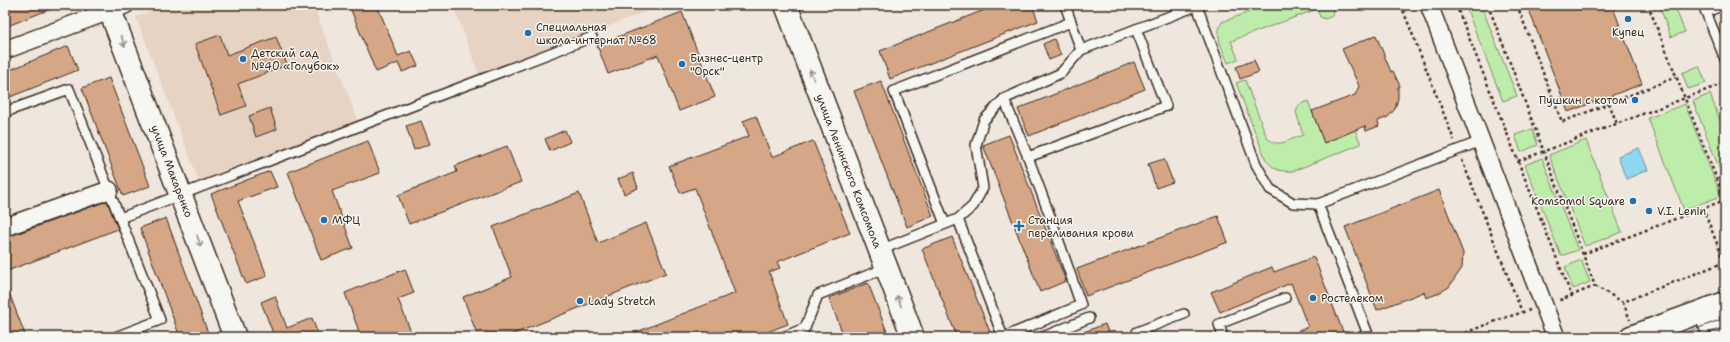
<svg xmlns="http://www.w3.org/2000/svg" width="1730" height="342" font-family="'Shantell Sans',sans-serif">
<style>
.built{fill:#e7d3c3}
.green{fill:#beedab;stroke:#7c8c64}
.water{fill:#8fd7f1;stroke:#6d929d}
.building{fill:#d5a787;stroke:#3b2a1e}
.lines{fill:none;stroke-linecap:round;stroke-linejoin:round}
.lane-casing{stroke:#3b2a1e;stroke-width:12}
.street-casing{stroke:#3b2a1e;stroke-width:20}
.secondary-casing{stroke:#3b2a1e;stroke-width:25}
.primary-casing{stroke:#3b2a1e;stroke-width:25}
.path{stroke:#3b2a1e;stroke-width:2.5;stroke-dasharray:3 3;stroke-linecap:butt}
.lane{stroke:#f6f6f2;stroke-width:9}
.street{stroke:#f6f6f2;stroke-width:17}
.secondary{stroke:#f6f6f2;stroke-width:22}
.primary{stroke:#f6f6f2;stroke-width:22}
.tram{stroke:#3b2a1e;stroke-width:1}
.oneway{stroke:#989088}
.poi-dot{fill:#1f6fb2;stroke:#f6f6f2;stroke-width:1.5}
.labels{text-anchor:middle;stroke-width:3;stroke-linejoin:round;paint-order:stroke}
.poi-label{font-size:11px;fill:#3b2a1e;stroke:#f6f6f2;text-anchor:start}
.street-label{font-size:11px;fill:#3b2a1e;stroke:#f6f6f2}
</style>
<rect width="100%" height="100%" fill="#efe6dd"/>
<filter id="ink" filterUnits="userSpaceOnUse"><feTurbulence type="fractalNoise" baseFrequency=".025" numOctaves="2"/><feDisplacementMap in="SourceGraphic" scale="8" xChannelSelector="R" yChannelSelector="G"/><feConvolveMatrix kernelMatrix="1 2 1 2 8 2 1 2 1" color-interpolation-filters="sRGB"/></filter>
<g filter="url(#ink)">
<g class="built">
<path d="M167,5h146l46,118 -159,61 -64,-167z"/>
<path d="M453,5h209l-182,72z"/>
</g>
<g class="green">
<path d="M1268,5h63l2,5 -1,6 -7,3 -5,-2 -3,-8 -86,32 7,18 -10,4c-5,-13 -14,-28 -6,-41z"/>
<path d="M1465,5h16l36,91 -14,5z"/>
<path d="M1659,5h15l11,27 -14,5z"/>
<path d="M1699,66l7,17 -18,6 -6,-16z"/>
<path d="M1245,80l22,58 7,5h8l21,-8 -7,-23 3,-7 9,-4 16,42 31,-13 6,14 -68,27c-13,1 -19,-1 -27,-11l-30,-77z"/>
<path d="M1710,94l15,40v49l-32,-82z"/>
<path d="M1685,104l36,92 -37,14 -36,-92z"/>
<path d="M1532,129l6,16 -17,7 -6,-17z"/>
<path d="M1586,140l36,92 -37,14 -36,-91z"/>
<path d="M1542,158l36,92 -17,6 -36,-91z"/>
<path d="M1581,260l9,22 -17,7 -8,-22z"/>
</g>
<path class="water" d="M1639,148l9,22 -22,9 -8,-23z"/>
<g class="building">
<path d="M5,5h53v1l-53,21z"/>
<path d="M349,5h28l21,51 13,-5 7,15 -16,6 -4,-9 -22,9z"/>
<path d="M997,5h35l6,16 -148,58 -10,-28z"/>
<path d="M1527,5h85l30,79 -74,28z"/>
<path d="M682,12l33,85 -36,14 -21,-56 -50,19 -11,-29z"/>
<path d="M220,35l7,20 49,-18 11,28 -49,19 8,22 -25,9 -26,-71z"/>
<path d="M1376,35l15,37 2,-1 7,15 -2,1v11l-3,11 -7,8 -10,4 1,5 -13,5 -1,-5 -41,17 -12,-32 43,-16 4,-9 -17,-37z"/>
<path d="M1054,39l7,16 -12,5 -6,-16z"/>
<path d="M68,46l10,24 -73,29v-27z"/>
<path d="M1254,60l5,12 -19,7 -4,-12z"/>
<path d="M1134,62l11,27 -116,47 -11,-27z"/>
<path d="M109,78l41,108 -27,10 -41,-108z"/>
<path d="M881,81l52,135 -26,11 -53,-136z"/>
<path d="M270,108l7,21 -21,8 -7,-21z"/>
<path d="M756,116l16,41 41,-16 37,92 -73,29 3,6 -11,4 19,52 -34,13h-130l111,-44 -40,-105 -15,5 -11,-27 80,-30 -6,-15z"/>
<path d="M421,121l9,23 -16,6 -8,-24z"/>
<path d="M565,130l5,12 -20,9 -5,-12z"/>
<path d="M1009,135l57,146 -26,11 -57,-147z"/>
<path d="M368,141l12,32 -48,18 21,57 -32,12 -33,-88z"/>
<path d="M507,146l14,36 -112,42 -11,-29 59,-23 -2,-6z"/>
<path d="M1164,159l9,23 -17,6 -8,-24z"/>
<path d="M270,171l7,16 -39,14 29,75 -21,8 -35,-90z"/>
<path d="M633,173l5,15 -14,6 -6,-15z"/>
<path d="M1439,190l24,63 -1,15 -13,19 -12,7 -11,4 -2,-6 -47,18 -32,-83z"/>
<path d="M579,193l19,50 48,-20 20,50 -160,64h-28l-15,-40 49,-20 -19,-50z"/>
<path d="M107,201l11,28 -111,42 -2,-7v-26z"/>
<path d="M1218,216l10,26 -142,54 -9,-27z"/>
<path d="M166,218l42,115 -11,4h-17l-40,-109z"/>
<path d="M952,237l40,100h-35l-35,-88z"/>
<path d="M1314,257l31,80h-60l23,-10 -17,-44 -71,29 -9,-20 61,-25 2,5z"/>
<path d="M405,269l9,24 -16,6 15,38h-52l-16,-44z"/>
<path d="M868,283l21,54h-45l-15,-39z"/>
<path d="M6,285l20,52h-21z"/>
<path d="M275,296l12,32 25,-10 7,19h-53l7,-4 -12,-31z"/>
<path d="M1105,324l5,13h-37v-1z"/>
</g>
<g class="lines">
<defs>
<g id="lane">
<path d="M1065,5l16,45"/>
<path d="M1703,5l22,54"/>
<path d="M1197,6l59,158 14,25 23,14 25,1 163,-63"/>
<path d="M1706,12l18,-7"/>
<path d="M1004,99l24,58"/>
<path d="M5,112l64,-23 91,231 -45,17"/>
<path d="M1318,204l51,133"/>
<path d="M120,218l472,-181"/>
<path d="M958,219l45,118"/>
<path d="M945,224l-51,-133 177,-69"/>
<path d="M880,250l78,-31 15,-13 10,-18 -7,-43 8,-25 20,-21 57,-26 20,-23 118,-45"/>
<path d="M783,337l22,-9 13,-33 68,-27"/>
<path d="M1004,337l77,-32 -27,-78 -26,-70 138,-51 -30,-77"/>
<path d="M1043,337l46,-19"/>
<path d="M1139,337l-2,-5 47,-18"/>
<path d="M1223,337l-4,-13 66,-26"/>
</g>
<g id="street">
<path d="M1429,5l127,332"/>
<path d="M5,50l120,-45"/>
<path d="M5,227l104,-37"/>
</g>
<g id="secondary">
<path d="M108,5l127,332"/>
<path d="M786,5l127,332"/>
</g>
<g id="primary">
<path d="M1704,311l11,26"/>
<path d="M1631,337l94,-34"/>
</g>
</defs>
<use href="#lane" class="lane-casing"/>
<use href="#street" class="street-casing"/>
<use href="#secondary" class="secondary-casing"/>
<use href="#primary" class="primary-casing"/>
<g class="path">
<path d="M1401,5l53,135"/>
<path d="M1456,5l116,292"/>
<path d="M1488,5l107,281 -37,15"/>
<path d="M1517,5l45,117 114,-45"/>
<path d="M1648,5l77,195"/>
<path d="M1609,103l8,21"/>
<path d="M1462,160l60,152"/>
<path d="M1518,161l207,-78"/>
<path d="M1703,208l22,56"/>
<path d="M1583,254l142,-54"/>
<path d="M1595,286l28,16 102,-40"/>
<path d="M1623,302l7,18"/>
<path d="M1454,337l47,-18 29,-9"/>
</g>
<use href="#lane" class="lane"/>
<use href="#street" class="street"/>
<use href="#secondary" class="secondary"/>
<use href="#primary" class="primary"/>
<g class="tram">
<path d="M1675,337l50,-19"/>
<path d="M1698,337l27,-10"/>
<path d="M1723,337l2,-2"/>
</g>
</g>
<defs><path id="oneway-shaft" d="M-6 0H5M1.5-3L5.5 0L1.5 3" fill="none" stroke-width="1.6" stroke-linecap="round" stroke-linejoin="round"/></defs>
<g class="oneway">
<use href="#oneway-shaft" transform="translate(123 41) rotate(69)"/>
<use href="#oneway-shaft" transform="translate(812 75) rotate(-111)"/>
<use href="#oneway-shaft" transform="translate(199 241) rotate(70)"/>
<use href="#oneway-shaft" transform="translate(899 301) rotate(-111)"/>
</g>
</g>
<g class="poi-dot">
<circle cx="1628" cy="19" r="4"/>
<circle cx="528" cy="33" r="4"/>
<circle cx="243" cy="59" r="4"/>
<circle cx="682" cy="64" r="4"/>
<circle cx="1635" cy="100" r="4"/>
<circle cx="1633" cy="201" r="4"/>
<circle cx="1649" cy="211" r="4"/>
<circle cx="324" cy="220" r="4"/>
<path d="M1017 220h4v4h4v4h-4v4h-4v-4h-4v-4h4z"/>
<circle cx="1313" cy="298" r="4"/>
<circle cx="580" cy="301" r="4"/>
</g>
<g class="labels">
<g class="poi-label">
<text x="536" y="31">Специальная<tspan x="536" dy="13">школа-интернат №68</tspan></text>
<text x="1628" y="36" text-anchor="middle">Купец</text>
<text x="251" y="57">Детский сад<tspan x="251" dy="13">№40 «Голубок»</tspan></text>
<text x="690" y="62">Бизнес-центр<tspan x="690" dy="13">"Орск"</tspan></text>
<text x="1627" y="104" text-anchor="end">Пушкин с котом</text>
<text x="1625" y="205" text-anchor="end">Komsomol Square</text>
<text x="1657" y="215">V.I. Lenin</text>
<text x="332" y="224">МФЦ</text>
<text x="1028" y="224">Станция<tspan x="1028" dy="13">переливания крови</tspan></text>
<text x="1321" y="302">Ростелеком</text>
<text x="588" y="305">Lady Stretch</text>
</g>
<g class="street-label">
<text transform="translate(172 171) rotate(69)" y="4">улица Макаренко</text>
<text transform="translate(849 171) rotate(69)" y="4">улица Ленинского Комсомола</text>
</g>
</g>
<rect width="1730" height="342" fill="none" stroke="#f6f6f2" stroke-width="20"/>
<rect x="10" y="10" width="1710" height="322" fill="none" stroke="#3b2a1e" stroke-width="1.5" filter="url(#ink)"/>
</svg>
